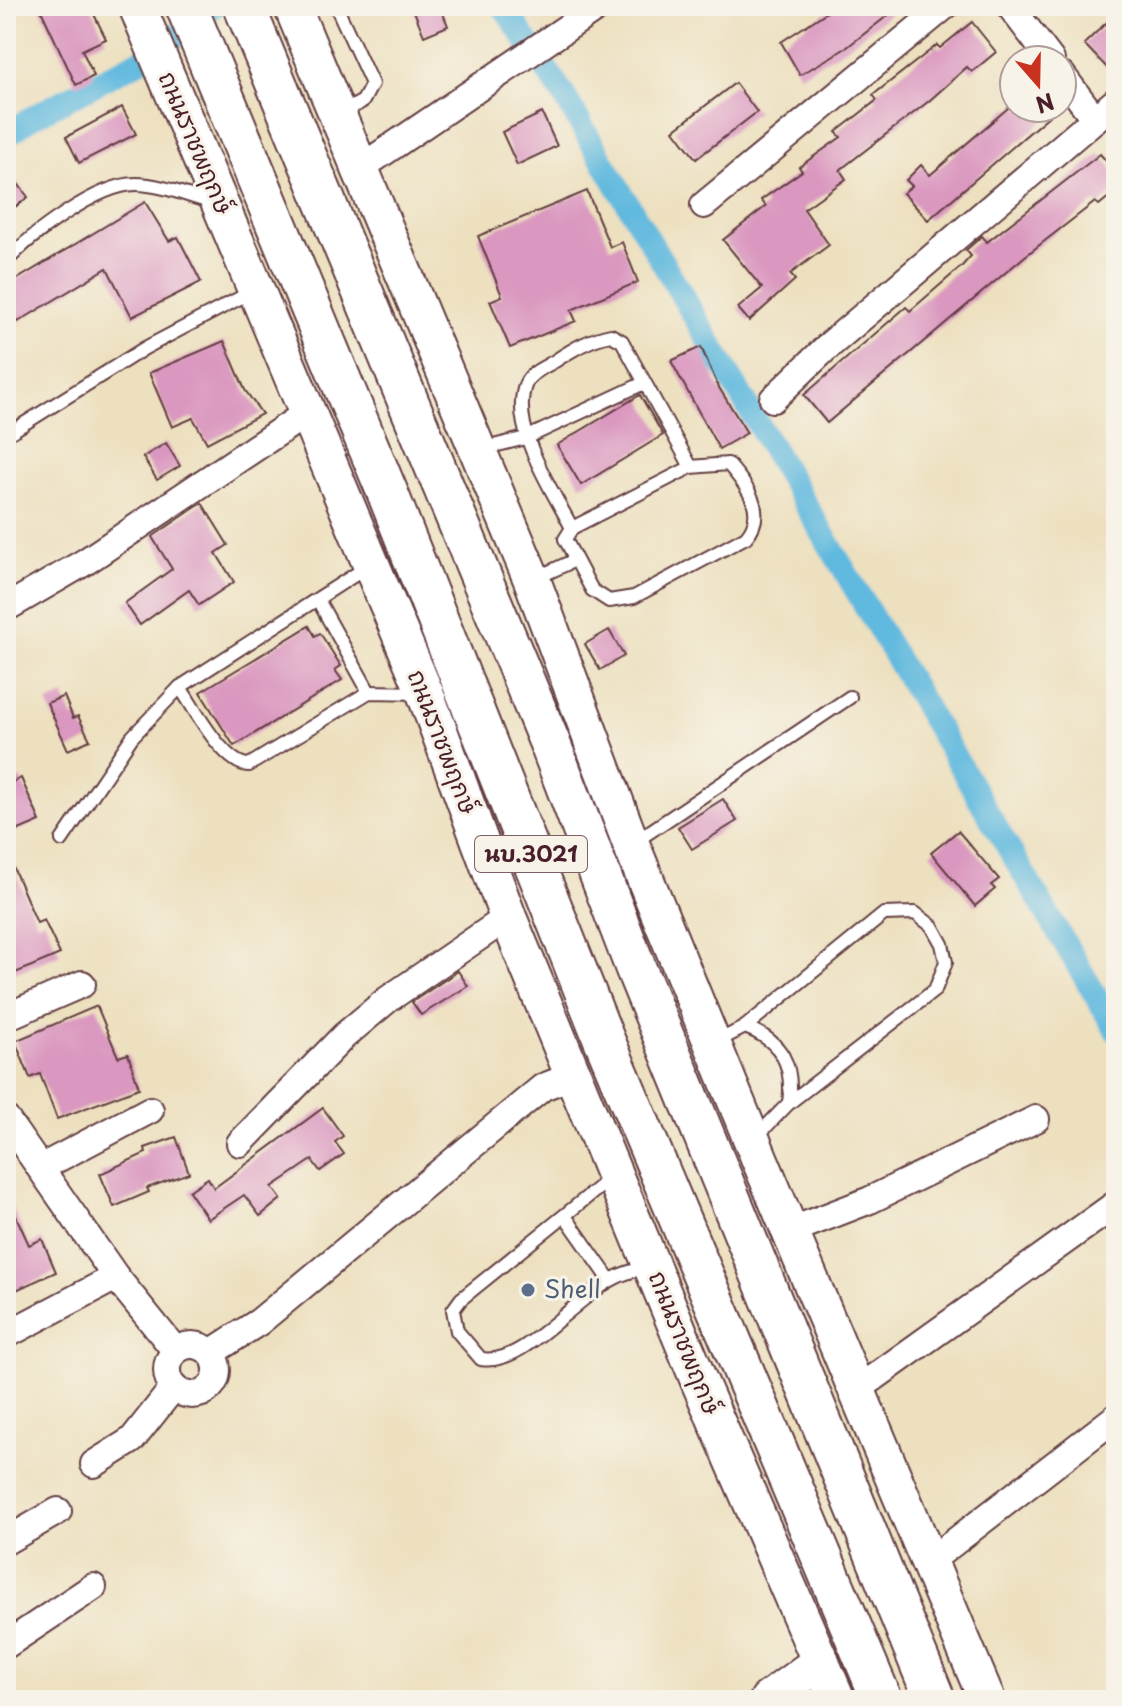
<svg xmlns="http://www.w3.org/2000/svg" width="1122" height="1706" font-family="'Playpen Sans','Playpen Sans Thai',sans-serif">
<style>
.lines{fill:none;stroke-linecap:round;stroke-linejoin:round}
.canal{stroke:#61b9de;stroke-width:24}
.building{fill:#da97bf}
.lane-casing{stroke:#623c41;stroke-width:16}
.street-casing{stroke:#623c41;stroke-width:30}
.secondary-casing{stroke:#623c41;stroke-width:40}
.primary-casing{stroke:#623c41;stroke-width:44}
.lane{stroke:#fff;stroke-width:12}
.street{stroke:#fff;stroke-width:26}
.secondary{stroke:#fff;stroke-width:36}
.primary{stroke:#fff;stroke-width:40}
.service-dot{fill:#5c6f8a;stroke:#f7f3e8;stroke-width:3}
.labels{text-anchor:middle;stroke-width:6;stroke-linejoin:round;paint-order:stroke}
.shield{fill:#f7f3e8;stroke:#7e5f64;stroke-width:2}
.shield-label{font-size:22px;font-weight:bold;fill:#4a1f2b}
.street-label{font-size:24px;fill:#4a1f2b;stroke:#f7f3e8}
.service-label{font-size:24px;fill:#4e5e75;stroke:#f7f3e8;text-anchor:start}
</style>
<rect width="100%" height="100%" fill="#f7f3e8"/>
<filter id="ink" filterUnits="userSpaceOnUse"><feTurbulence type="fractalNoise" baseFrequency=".0125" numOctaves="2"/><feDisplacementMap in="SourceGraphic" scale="16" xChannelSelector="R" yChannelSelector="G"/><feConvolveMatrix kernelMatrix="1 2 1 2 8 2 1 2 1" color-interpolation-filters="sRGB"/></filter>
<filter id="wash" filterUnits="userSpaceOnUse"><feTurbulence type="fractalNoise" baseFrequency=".006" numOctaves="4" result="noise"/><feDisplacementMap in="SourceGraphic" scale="32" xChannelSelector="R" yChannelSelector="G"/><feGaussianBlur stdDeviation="1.8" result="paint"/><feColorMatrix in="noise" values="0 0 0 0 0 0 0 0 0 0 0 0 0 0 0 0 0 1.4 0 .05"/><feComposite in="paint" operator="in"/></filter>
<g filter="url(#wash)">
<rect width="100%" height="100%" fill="#ede0bf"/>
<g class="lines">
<g class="canal">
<path d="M503,6l60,88 553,936"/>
<path d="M6,136l23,-17 127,-67 58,-46"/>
</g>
</g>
<g id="blocks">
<g class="building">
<path d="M39,6h51l16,33 -24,11 12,26 -18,9z"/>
<path d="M412,6h28l8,20 -24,10z"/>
<path d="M836,6h64l-54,42 -46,27 -19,-33z"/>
<path d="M972,22l24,30 -24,20 -5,-5 -38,34 -89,69 6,9 -42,30 25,36 -39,29 5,6 -46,41 -11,-13 24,-20 -39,-48 43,-34 -5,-6 41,-29 -3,-4 42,-30 -5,-5 41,-32 -4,-5 64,-50 3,3z"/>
<path d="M1106,23l10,10v44l-32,-33z"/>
<path d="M735,83l22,29 -61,47 -22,-29z"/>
<path d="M122,107l14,27 -57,29 -13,-26z"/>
<path d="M1008,108h50l-130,112 -25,-27 9,-7 -6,-6 15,-15 9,10z"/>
<path d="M542,113l15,33 -40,19 -15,-33z"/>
<path d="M1100,154l16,18v19l-17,14 -4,-3 -71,55 -197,166 -23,-28 102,-88 4,4 52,-45 9,-10 -5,-6 16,-14 5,6z"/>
<path d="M6,168l22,29 -22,17z"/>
<path d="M587,191l23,56 12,-5 16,40 -67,28 5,11 -66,27 -20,-47 12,-5 -24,-60z"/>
<path d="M145,202l24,39 9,-4 23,45 -69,35 -25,-49 -89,54 -12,-19v-17z"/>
<path d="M224,341l21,49 17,24 -55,29 -14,-25 -21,9 -23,-54z"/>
<path d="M701,347l17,39 29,47 -28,16 -48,-88z"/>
<path d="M640,395l23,40 -82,50 -24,-40z"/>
<path d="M166,443l14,23 -23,14 -14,-23z"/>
<path d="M202,503l26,42 -12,8 18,29 -35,23 -10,-15 -49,35 -15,-22 47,-34 -20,-32z"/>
<path d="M309,626l6,10 5,-3 21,33 -6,4 7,10 -108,66 -34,-54z"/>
<path d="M609,630l15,26 -24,14 -15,-26z"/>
<path d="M64,696l9,22 5,-2 12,24 -22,10 -21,-47z"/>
<path d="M21,778l19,43 -28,12 -6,-15v-33z"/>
<path d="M723,799l14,22 -45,28 -14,-22z"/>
<path d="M958,831l41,48 -8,6 4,4 -20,17 -44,-53z"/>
<path d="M6,851l31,72 7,-3 16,34 -54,23z"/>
<path d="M458,971l10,15 -47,29 -9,-13z"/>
<path d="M97,1006l21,51 10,-3 11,34 -82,31 -17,-45 -10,4 -15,-37z"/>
<path d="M323,1108l20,28 -8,6 9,12 -24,17 -8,-11 -40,27 9,12 -21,17 -16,-21 -36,24 -19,-28 19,-13 6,10z"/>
<path d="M176,1137l13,36 -42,15 2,4 -35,15 -14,-33 46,-21 -1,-5z"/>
<path d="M6,1194l23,51 13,-6 14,33 -42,19 -8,-20z"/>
</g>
</g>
</g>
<g filter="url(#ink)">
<use href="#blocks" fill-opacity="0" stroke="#623c41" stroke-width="2"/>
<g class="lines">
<defs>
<g id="lane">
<path d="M336,6l36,78 -9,17 -21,12"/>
<path d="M6,262c24,-27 92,-78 130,-78 25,0 54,13 78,19"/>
<path d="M6,435l139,-87 108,-57"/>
<path d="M481,449l45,-11 118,-55"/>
<path d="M728,464c19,22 40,48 18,73l-112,60 -25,4 -17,-11 -27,-51 7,-11 119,-61z"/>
<path d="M572,528c-19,-37 -64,-102 -46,-145 5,-11 19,-16 29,-22 18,-12 35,-22 56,-26l11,6 69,126"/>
<path d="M534,579l41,-19"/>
<path d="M318,600l51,92"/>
<path d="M180,687c14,21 44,78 69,78l120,-73 52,1"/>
<path d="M62,840l70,-103 48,-50 187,-120"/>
<path d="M633,843l217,-146"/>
<path d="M745,1027c37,14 49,38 44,76"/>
<path d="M716,1042l29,-15 139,-113 31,-1 17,13 10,18 4,18 -11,28 -146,113 -33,34"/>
<path d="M612,1177l-151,122 -8,11 4,21 24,28c52,9 108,-90 166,-90"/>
<path d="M565,1216l45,64"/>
</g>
<g id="street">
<path d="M1010,6l41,54"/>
<path d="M1062,75l33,44"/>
<path d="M362,167l237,-161"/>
<path d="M704,205l241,-199"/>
<path d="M773,399l53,-51 290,-247"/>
<path d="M6,608l79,-46 222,-149"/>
<path d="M6,1017l76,-33"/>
<path d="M6,1119l110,158 59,73"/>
<path d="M240,1143l104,-107 43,-36 121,-83"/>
<path d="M40,1168l110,-58"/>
<path d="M790,1231l80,-31 166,-81"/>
<path d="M6,1335l110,-58"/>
<circle cx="192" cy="1370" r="25"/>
<path d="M212,1352l47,-30 284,-235 31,-12"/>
<path d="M858,1389l258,-185"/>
<path d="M94,1464l38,-24 41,-52"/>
<path d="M6,1541l52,-30"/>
<path d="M930,1561l186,-144"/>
<path d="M6,1645l87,-58"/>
</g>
<g id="secondary">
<path d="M137,6l288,687 83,224 191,464 138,319"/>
<path d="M292,6l240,574 99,264 129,316 227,540"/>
<path d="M768,1700l53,-39"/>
</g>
<g id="primary">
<path d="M186,6l202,488 215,543 279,663"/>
<path d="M244,6l305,735 87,228 299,731"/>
</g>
</defs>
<use href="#lane" class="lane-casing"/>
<use href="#street" class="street-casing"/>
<use href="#secondary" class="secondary-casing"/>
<use href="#primary" class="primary-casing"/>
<use href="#lane" class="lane"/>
<use href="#street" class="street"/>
<use href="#secondary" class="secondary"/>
<use href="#primary" class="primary"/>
</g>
</g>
<circle class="service-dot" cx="528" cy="1290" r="8"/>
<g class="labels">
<rect class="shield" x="475" y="836" width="112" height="36" rx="6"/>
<g class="shield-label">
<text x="531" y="862">นบ.3021</text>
</g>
<g class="street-label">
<text transform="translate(195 143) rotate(67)" y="8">ถนนราชพฤกษ์</text>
<text transform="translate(442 742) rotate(69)" y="8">ถนนราชพฤกษ์</text>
<text transform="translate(684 1343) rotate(68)" y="8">ถนนราชพฤกษ์</text>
</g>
<g class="service-label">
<text x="544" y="1298">Shell</text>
</g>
</g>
<rect width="1122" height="1706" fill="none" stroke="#f7f3e8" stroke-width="32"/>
<g transform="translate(1038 84) rotate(160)"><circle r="38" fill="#f7f3e8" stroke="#b29e9c" stroke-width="2"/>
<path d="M0-6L14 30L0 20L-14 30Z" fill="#c8321e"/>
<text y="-12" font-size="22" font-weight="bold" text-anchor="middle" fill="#4a1f2b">N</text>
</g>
</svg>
